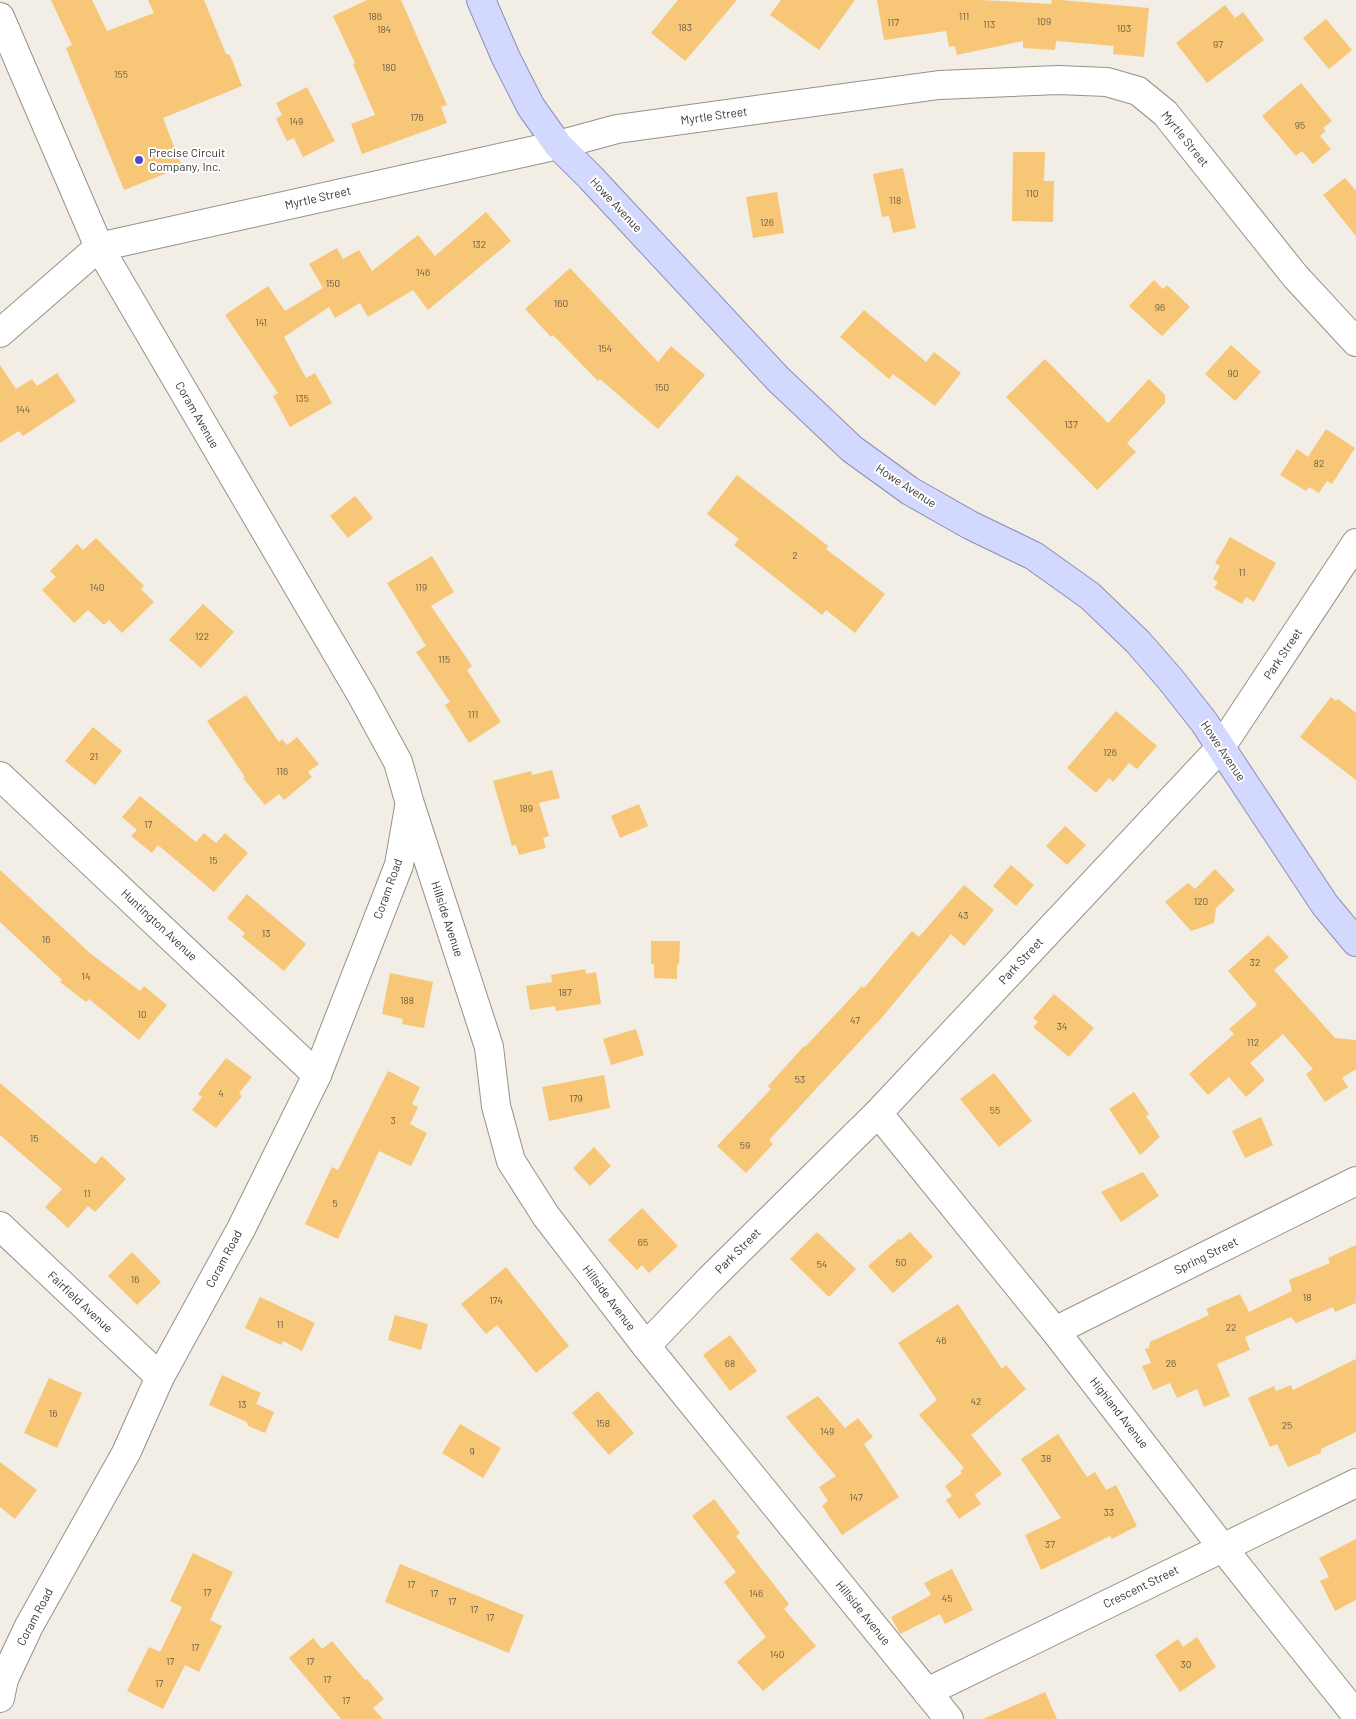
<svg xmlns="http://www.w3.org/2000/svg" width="1356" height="1719" font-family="Barlow,sans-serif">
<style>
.building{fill:#f7c777}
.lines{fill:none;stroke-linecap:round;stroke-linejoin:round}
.minor-casing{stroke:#96918a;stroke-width:30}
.major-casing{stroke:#8a8fb7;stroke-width:30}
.minor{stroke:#fff;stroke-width:28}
.major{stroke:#d3d9fe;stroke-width:28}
.poi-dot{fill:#4c4ac1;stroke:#fff;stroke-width:2}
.labels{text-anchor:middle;stroke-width:4;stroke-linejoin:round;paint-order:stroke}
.number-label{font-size:10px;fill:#685b45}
.street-label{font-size:12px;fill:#393734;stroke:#fff}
.poi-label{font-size:12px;fill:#393734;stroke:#fff;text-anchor:start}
</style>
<rect width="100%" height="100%" fill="#f2ede5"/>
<g class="building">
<path d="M51,0h41l15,31 47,-18 -6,-13h56l22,54 4,1 12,31 -79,32 19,49 -58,23 -58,-142 6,-3z"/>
<path d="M367,0h34l46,105 -6,2 6,16 -85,31 -11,-30 24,-9 -22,-51 2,-1 -22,-47z"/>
<path d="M678,0h59l-52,61 -34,-28z"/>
<path d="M781,0h74l-36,50 -49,-35z"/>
<path d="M877,0h104l70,4 1,-4h9l88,8 -5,49 -31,-3 1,-8 -58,-5 -1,9 -32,-2v-7l-66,14 -2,-9 -6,1 -3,-16 -62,9z"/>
<path d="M1225,5l10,13 8,-6 21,28 -57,43 -31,-40z"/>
<path d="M1326,19l26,31 -23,19 -26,-31z"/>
<path d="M1301,83l31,38 -9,7 3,3 -6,5 11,13 -18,15 -11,-13 -6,5 -34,-40z"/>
<path d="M307,87l28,54 -32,16 -9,-19 -7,3 -11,-22 6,-4 -6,-12z"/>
<path d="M1013,152h32l-1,29h10l-1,41 -41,-1z"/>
<path d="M903,168l13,60 -23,5 -4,-17 -7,1 -9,-43z"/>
<path d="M1345,178l11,13v45l-33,-41z"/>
<path d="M777,192l7,41 -31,5 -7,-41z"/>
<path d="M486,212l25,29 -83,69 -15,-20 -45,27 -8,-14 -25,15 -6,-11 -45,30 22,41 9,-5 17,30 -42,24 -17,-31 5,-3 -53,-78 43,-29 17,25 38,-23 -14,-24 28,-16 6,11 16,-9 13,21 46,-36 17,21z"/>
<path d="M570,268l88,94 13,-16 34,29 -47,54 -58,-50 -2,2 -45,-46 -2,2 -26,-28z"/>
<path d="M1154,280l9,9 4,-4 23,22 -28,29 -33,-30z"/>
<path d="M864,310l62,52 8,-10 27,21 -26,33 -42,-32 -4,5 -49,-42z"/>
<path d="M1231,345l30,27 -26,29 -30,-27z"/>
<path d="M1045,359l63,64 41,-44 16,16v8l-38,40 9,9 -39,38 -91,-93z"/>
<path d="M0,365l16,24 16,-10 5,7 20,-13 19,28 -53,35 -4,-5 -19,12z"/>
<path d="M1326,429l29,19 -23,36 -5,-3 -8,12 -10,-6 -3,4 -26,-16 17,-26 11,8z"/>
<path d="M737,475l91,71 -2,3 59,45 -30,39 -29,-23 -4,5 -88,-70 5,-6 -32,-25z"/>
<path d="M355,496l18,22 -25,20 -18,-22z"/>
<path d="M1230,537l46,26 -22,39 -8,-5 -4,7 -28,-16 4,-6 -5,-3 7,-13 -5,-3z"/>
<path d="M96,538l48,48 -3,3 13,13 -32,31 -13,-13 -5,5 -16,-15 -14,13 -32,-33 14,-13 -6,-6 27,-27 6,6z"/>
<path d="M432,556l22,36 -23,14 41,60 -5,4 34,52 -32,21 -24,-38 5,-3 -34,-50 10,-6 -39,-63z"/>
<path d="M203,604l31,28 -33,36 -32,-28z"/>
<path d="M246,695l33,47 3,-3 5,6 10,-8 22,27 -11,8 4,5 -28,23 -5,-6 -14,11 -22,-27 2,-1 -38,-56z"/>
<path d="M1331,697l5,4 2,-2 18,14v67l-56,-43z"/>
<path d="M1116,711l41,35 -20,23 -8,-6 -16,19 -4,-4 -13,15 -29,-25z"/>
<path d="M93,727l29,24 -27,34 -30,-24z"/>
<path d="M552,770l8,28 -21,5 10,33 -6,2 3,10 -27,7 -3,-10 -4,1 -19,-65 38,-10 1,4z"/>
<path d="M140,796l56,46 8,-9 12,10 9,-10 23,20 -34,39 -56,-47 -6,8 -21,-17 6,-6 -15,-13z"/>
<path d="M639,804l9,22 -28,12 -9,-22z"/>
<path d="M1065,826l21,19 -19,20 -21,-19z"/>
<path d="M1011,865l23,20 -18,21 -23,-20z"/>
<path d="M1215,869l20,21 -19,18 -2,15 -23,8 -26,-29 23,-19 7,6z"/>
<path d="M0,870l91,84 49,37 4,-5 23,19 -28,35 -50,-41 -3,3 -26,-20 2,-2 -62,-58z"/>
<path d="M964,885l30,25 -30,36 -13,-12 -67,81 -115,125 4,4 -27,29 -29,-27 54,-57 -3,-3 36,-40 1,1 57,-61 2,2 48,-57 7,6z"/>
<path d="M247,894l59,50 -22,27 -42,-34 3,-4 -18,-15z"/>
<path d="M1268,935l21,22 -15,13 61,68 21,2v29l-14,9 6,9 -23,15 -19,-28 7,-5 -30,-35 -33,29 15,17 -19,17 -17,-20 -21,18 -19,-21 45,-40 -5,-5 28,-24 -29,-34z"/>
<path d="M651,941h29l-1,23 -2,1v14l-23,-1v-14h-3z"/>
<path d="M585,969l1,5 10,-2 5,32 -45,7 -1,-5 -25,4 -4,-24 26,-4 -1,-7z"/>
<path d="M390,973l43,9 -9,46 -22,-4 1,-5 -21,-5z"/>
<path d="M1054,994l40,34 -25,29 -36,-30 5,-5 -5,-4z"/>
<path d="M636,1029l8,26 -33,10 -8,-26z"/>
<path d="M226,1058l26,19 -13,16 3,3 -26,32 -24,-18 10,-13 -4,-3z"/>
<path d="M388,1071l32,16 -8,17 6,3 -8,17 17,9 -16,33 -32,-15 -41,88 -33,-15 27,-57 6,3z"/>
<path d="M994,1073l38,48 -33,26 -39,-48z"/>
<path d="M604,1075l6,33 -61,13 -7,-34z"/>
<path d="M0,1083l95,81 7,-8 24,23 -31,33 -7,-6 -20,22 -23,-21 17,-18 -62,-54z"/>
<path d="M1134,1092l15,22 -3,2 14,21 -20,18 -31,-46z"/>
<path d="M1261,1117l12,28 -28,13 -13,-27z"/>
<path d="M594,1147l17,19 -21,20 -17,-18z"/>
<path d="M1143,1172l16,24 -38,26 -20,-30z"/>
<path d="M642,1208l36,38 -29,27 -7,-8 -5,5 -29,-30z"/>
<path d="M817,1232l39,37 -27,28 -39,-38z"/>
<path d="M910,1232l23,25 -40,36 -25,-27 31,-27 2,1z"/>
<path d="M1356,1245v58l-21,9 -2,-5 -37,16 -5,-6 -46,20 5,13 -33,14 13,32 -26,11 -7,-18 -20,9 -7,-15 -17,7 -11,-24 9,-3 -6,-14 4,-1 1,-6 59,-27 -3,-6 34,-15 9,18 43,-21 -3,-11 41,-17 -2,-5z"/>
<path d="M132,1252l29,30 -24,23 -29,-29z"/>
<path d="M506,1267l63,79 -33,27 -39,-48 -11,9 -25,-30z"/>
<path d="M260,1297l55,26 -13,28 -19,-10 -2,4 -36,-17z"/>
<path d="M958,1304l44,65 4,-4 20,24 -55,46 31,39 -27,21 6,9 -22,15 -13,-19 6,-4 -7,-10 17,-13 -2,-2 4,-3 -45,-53 18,-15 -39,-57z"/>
<path d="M395,1315l33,9 -7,26 -33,-10z"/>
<path d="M730,1335l27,36 -27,20 -27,-36z"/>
<path d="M1356,1359v73l-35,17v4l-33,14 -11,-23 -7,3 -22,-49 26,-12 2,5 15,-6 2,5z"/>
<path d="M222,1375l39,18 -5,11 18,8 -9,21 -17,-7 -1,-4 -38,-17z"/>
<path d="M49,1378l33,15 -25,55 -33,-15z"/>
<path d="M598,1391l36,42 -25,22 -37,-42z"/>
<path d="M818,1396l27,32 13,-10 15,19 -9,7 35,53 -57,38 -20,-29 6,-5 -9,-14 17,-11 -50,-59z"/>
<path d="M460,1424l41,24 -18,30 -41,-25z"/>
<path d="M1058,1434l29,43 8,-5 11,18 10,-5 21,41 -25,13 -2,-3 -69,34 -16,-35 36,-17 -40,-59z"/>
<path d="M0,1462l37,28 -22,29 -15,-12z"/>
<path d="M714,1499l26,34 -4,3 53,68 -5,5 32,37 -53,45 -26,-29 29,-25 -42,-55 12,-10 -44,-56z"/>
<path d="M1356,1539v61l-21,11 -15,-30 9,-4 -10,-19z"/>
<path d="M193,1553l40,19 -23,48 12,6 -23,46 -14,-7 -22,44 -36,-18 22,-44 11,5 22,-45 -12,-6z"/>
<path d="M400,1564l124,51 -15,38 -124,-51z"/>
<path d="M952,1569l21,41 -28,14 -5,-10 -40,20 -9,-17 40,-22 -7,-12z"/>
<path d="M1197,1637l19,30 -36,25 -25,-37 23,-16 5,8z"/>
<path d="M313,1638l9,11 10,-8 33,39 2,-1 17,20 -11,9 10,11h-42l-52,-61z"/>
<path d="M1045,1692l12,27h-74z"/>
</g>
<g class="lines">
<defs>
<g id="minor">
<path d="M0,17l99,230 263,449 36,66 12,42 79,243 7,59 15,55 35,55 100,130 303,373"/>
<path d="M0,333l99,-86 459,-102 59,-16 322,-44 119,-5 49,2 31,9 27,22 130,163 61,66"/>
<path d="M0,776l317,299"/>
<path d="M878,1113l177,218 167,216 134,168"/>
<path d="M0,1226l160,151"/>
<path d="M1055,1331l301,-150"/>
<path d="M646,1346l63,-66 169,-167 343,-366 135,-204"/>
<path d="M927,1692l429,-209"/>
<path d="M0,1698l4,-19 25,-53 97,-173 34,-76 81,-148 76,-154 82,-210 10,-58"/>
</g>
<path id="major" d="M481,0l25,58 25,49 27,38 33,33 187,201 74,70 58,42 60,34 64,31 56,40 48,46 33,38 33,42 121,183 31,37"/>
</defs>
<use href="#minor" class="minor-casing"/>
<use href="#major" class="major-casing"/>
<use href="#minor" class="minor"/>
<use href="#major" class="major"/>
</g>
<circle class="poi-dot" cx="139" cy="160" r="5"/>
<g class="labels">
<g class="number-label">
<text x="375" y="20">186</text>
<text x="964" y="20">111</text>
<text x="1044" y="25">109</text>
<text x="893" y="26">117</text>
<text x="989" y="28">113</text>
<text x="685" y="31">183</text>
<text x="1124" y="32">103</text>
<text x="384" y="33">184</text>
<text x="1218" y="48">97</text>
<text x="389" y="71">180</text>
<text x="121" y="78">155</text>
<text x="417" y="121">176</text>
<text x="296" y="125">149</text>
<text x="1300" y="129">95</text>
<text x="1032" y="197">110</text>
<text x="895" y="204">118</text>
<text x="767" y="226">126</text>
<text x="479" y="248">132</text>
<text x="423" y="276">146</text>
<text x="333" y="287">150</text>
<text x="561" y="307">160</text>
<text x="1160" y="311">96</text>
<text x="261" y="326">141</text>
<text x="605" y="352">154</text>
<text x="1233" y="377">90</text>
<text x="662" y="391">150</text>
<text x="302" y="402">135</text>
<text x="23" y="413">144</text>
<text x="1071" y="428">137</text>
<text x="1319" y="467">82</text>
<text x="795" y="559">2</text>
<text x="1242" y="576">11</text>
<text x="97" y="591">140</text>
<text x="421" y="591">119</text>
<text x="202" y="640">122</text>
<text x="444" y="663">115</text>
<text x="473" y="718">111</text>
<text x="1110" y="756">126</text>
<text x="94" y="760">21</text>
<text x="282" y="775">116</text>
<text x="526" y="812">189</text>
<text x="148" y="828">17</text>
<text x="213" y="864">15</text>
<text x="1201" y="905">120</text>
<text x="963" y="919">43</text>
<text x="266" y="937">13</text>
<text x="46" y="943">16</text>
<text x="1255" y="966">32</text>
<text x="86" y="980">14</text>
<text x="565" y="996">187</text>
<text x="407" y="1004">188</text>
<text x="142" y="1018">10</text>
<text x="855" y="1024">47</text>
<text x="1062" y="1030">34</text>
<text x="1253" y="1046">112</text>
<text x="800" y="1083">53</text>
<text x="221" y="1097">4</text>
<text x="576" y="1102">179</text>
<text x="995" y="1114">55</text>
<text x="393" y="1124">3</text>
<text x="34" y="1142">15</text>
<text x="745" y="1149">59</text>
<text x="87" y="1197">11</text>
<text x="335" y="1207">5</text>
<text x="643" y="1246">65</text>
<text x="901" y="1266">50</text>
<text x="822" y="1268">54</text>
<text x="135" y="1283">16</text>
<text x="1307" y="1301">18</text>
<text x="496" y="1304">174</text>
<text x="280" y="1328">11</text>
<text x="1231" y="1331">22</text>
<text x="941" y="1344">46</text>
<text x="730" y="1367">68</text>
<text x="1171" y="1367">26</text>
<text x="976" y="1405">42</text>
<text x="242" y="1408">13</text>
<text x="53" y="1417">16</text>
<text x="603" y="1427">158</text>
<text x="1287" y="1429">25</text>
<text x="827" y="1435">149</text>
<text x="472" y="1455">9</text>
<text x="1046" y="1462">38</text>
<text x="856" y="1501">147</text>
<text x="1109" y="1516">33</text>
<text x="1050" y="1548">37</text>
<text x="411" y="1588">17</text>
<text x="207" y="1596">17</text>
<text x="434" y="1597">17</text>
<text x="756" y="1597">146</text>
<text x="947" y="1602">45</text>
<text x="452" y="1605">17</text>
<text x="474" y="1613">17</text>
<text x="490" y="1621">17</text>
<text x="195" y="1651">17</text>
<text x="777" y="1658">140</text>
<text x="170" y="1665">17</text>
<text x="310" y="1665">17</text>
<text x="1186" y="1668">30</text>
<text x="327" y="1683">17</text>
<text x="159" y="1687">17</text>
<text x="346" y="1704">17</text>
</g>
<g class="street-label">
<text transform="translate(714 116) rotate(-8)" y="4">Myrtle Street</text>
<text transform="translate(1185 139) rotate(51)" y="4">Myrtle Street</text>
<text transform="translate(318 198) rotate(-13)" y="4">Myrtle Street</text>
<text transform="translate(616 205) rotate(47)" y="4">Howe Avenue</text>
<text transform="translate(197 415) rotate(60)" y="4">Coram Avenue</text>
<text transform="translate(906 486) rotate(33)" y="4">Howe Avenue</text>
<text transform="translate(1283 654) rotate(-56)" y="4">Park Street</text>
<text transform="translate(1223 751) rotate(56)" y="4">Howe Avenue</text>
<text transform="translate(388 889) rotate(-70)" y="4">Coram Road</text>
<text transform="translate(447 919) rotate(72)" y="4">Hillside Avenue</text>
<text transform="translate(159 925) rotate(43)" y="4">Huntington Avenue</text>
<text transform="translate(1021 961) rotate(-47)" y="4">Park Street</text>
<text transform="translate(738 1251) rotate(-45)" y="4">Park Street</text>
<text transform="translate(1206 1256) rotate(-26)" y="4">Spring Street</text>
<text transform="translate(224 1259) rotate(-62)" y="4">Coram Road</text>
<text transform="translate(609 1298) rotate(53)" y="4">Hillside Avenue</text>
<text transform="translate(80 1302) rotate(43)" y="4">Fairfield Avenue</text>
<text transform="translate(1119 1413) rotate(52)" y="4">Highland Avenue</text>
<text transform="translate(1141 1587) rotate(-26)" y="4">Crescent Street</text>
<text transform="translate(863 1613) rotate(51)" y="4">Hillside Avenue</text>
<text transform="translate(35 1617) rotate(-62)" y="4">Coram Road</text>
</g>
<g class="poi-label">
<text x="149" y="157">Precise Circuit<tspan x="149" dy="14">Company, Inc.</tspan></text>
</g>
</g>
</svg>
